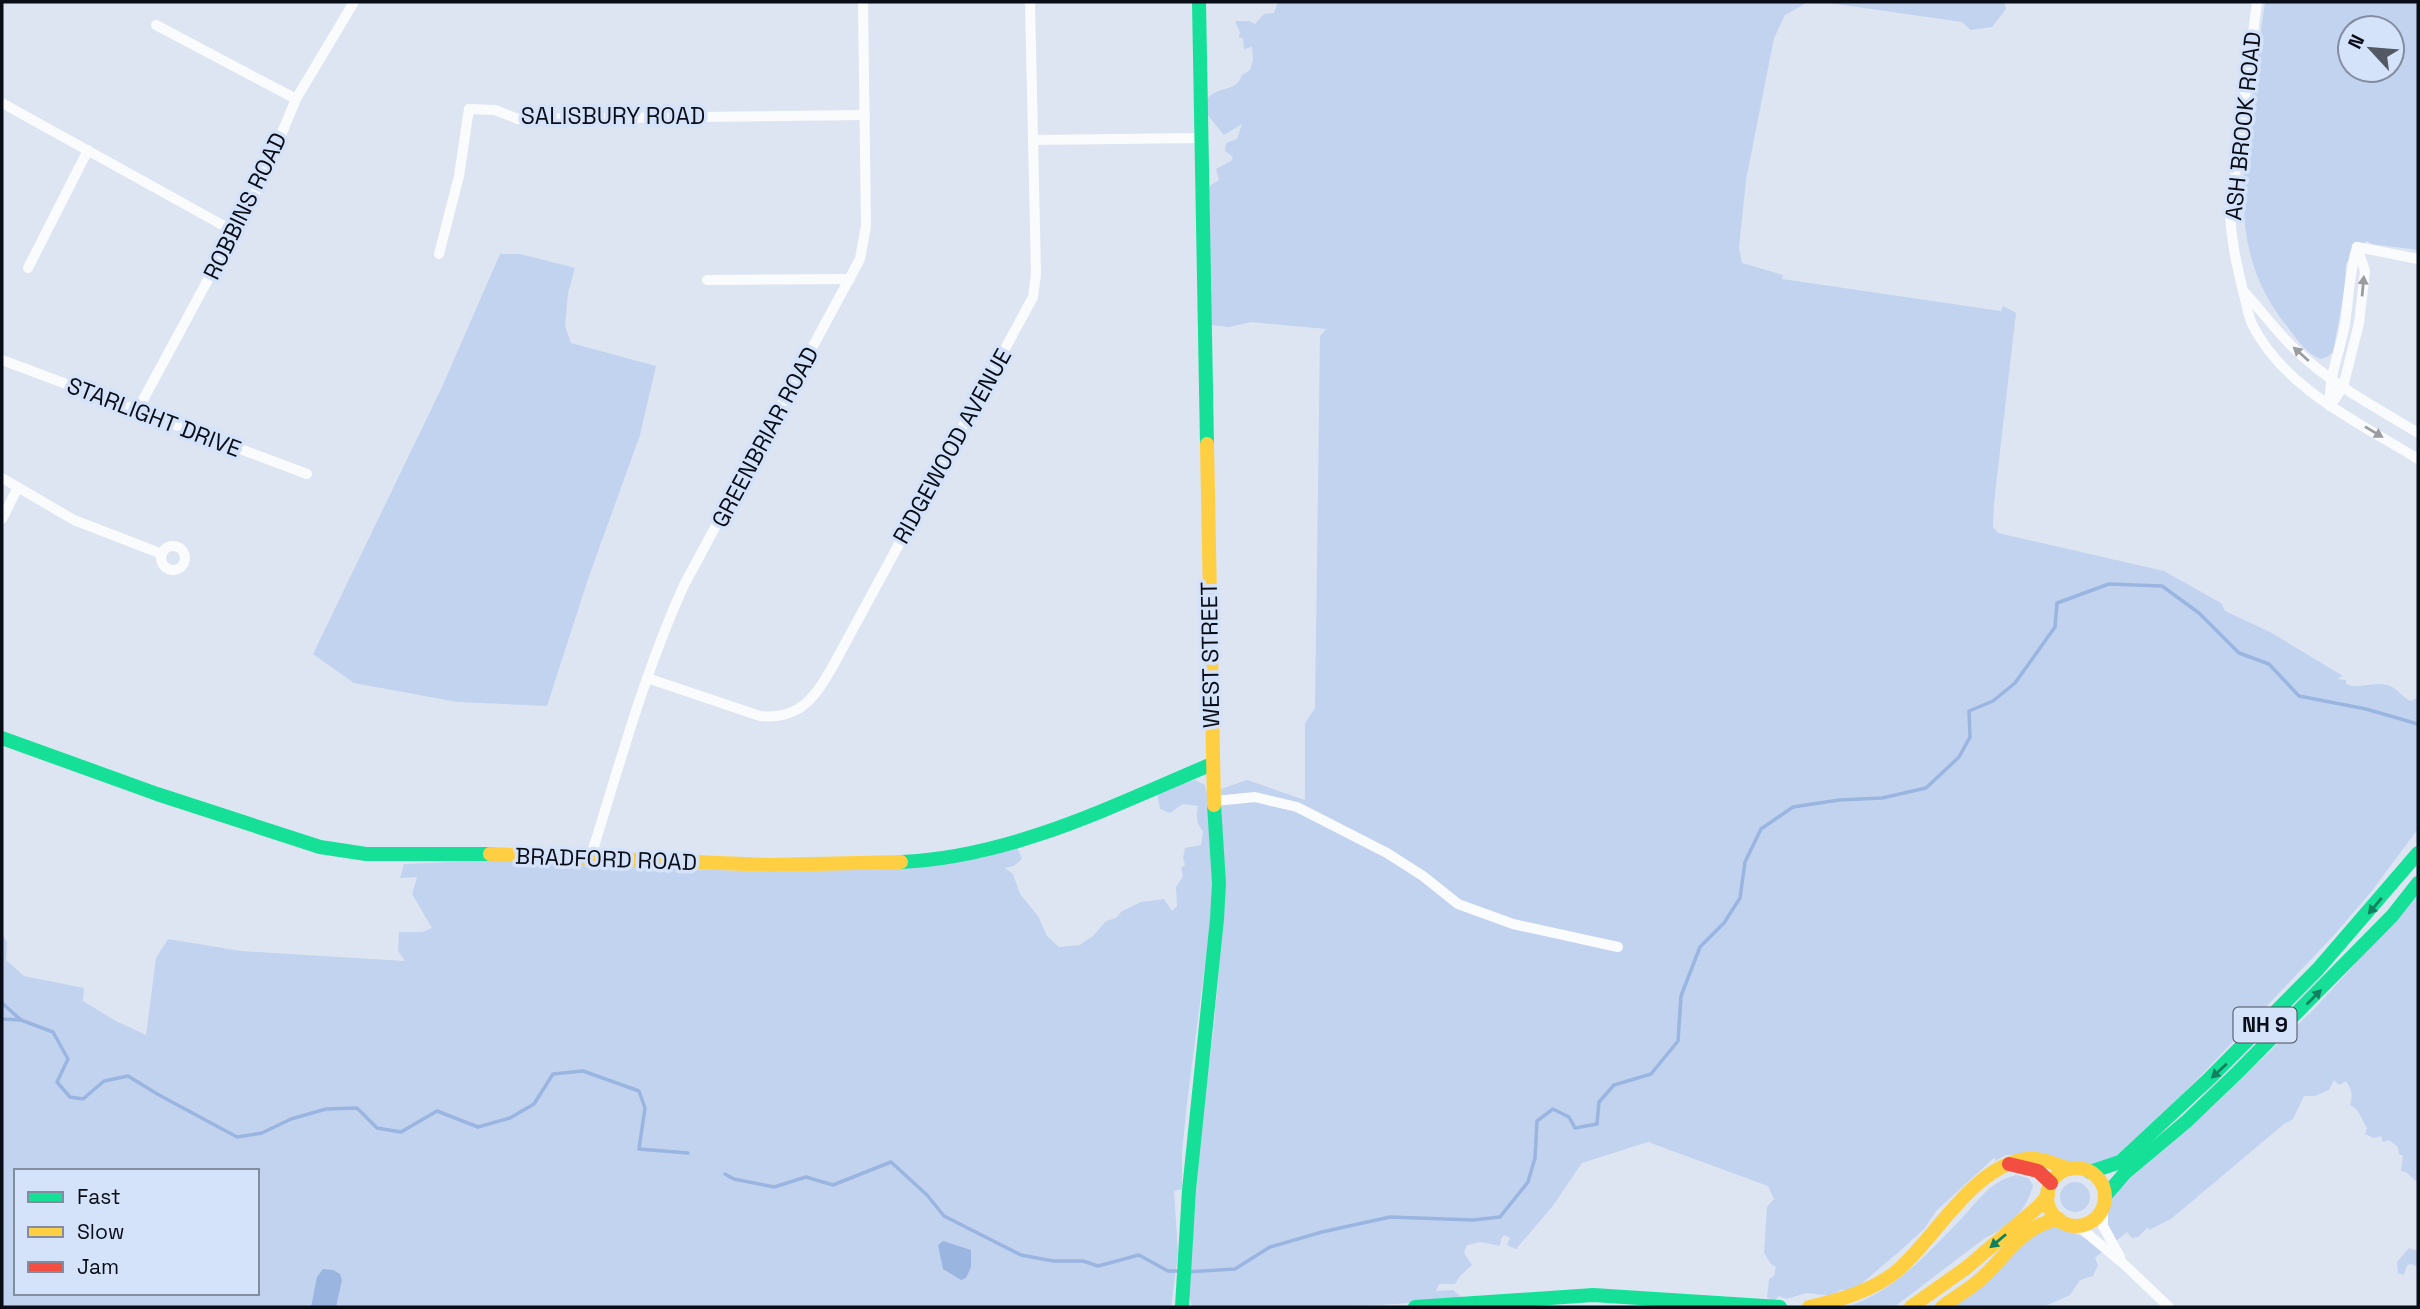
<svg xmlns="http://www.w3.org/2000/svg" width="2420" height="1309" font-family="'Space Grotesk',sans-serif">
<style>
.green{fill:#c2d3ef;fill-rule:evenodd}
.water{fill:#9bb5e1}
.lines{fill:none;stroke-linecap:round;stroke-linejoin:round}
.stream{stroke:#9bb5e1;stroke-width:3.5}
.street{stroke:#fafbfd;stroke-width:10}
.fast{stroke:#16e098;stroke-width:14}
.slow{stroke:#ffcf43;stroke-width:14}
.jam{stroke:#f24e42;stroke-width:14}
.oneway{fill:#999ca1}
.oneway2{fill:#10815e}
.labels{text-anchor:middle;stroke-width:7;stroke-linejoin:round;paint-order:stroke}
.shield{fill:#d5e3fa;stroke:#464d5b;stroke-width:2}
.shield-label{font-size:21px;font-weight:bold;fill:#080d17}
.street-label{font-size:23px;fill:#080d17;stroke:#d5e3fa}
</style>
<rect width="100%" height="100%" fill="#dde5f2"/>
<g class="green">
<path d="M1278,2h530l-23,13 -11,23 -28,142 -7,68 3,15 41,12 -1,4 219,32 2,-5 13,7 -22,190 -1,24 5,6 166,38 57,32 4,8 45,21 73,44 -6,3 9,1v4c13,6 27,-3 41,1 10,2 14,12 24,16l7,-4v132l-47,63 -37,43 -141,149 -79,74 -24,8 -31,-5 -25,-7 -28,1 -11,6v-4l-59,54 -11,17 -24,22 -47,40h-14l-8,6 -26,-3 -19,6 -8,-3 -5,5 -7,-3 2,-19 5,-3 2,-9 -5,-3 -7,-11 3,-46 7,-8 -6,-13 -120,-44 -66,21 -30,44 -36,42 -9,-4 3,-7 -6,-3 -3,4 -1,7 -20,-4 -13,3 -3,8 8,12 -12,11 -5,8h-16l-3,7 17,-1 9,8c-89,11 -180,9 -270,9l-4,-13 14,-176 12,-92 5,-57 2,-180 26,-9 58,20v-77l10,-15 5,-372 6,-7 -75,-7 -22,5 -19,-2 -3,-28 5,-8 -5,-40 1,-62 11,-7 -3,-11 15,-8 2,-4 -8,-6 1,-8 11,-4 5,-15 -18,11 -19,-23v-12c4,-3 9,-8 14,-9 11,-4 19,-4 23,-16l8,-5 3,-11 -1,-12 -8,2 -1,-10 -4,-2 1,-4 -5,-12h14l6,3 9,-10 10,-1z"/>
<path d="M1822,2h182l2,7 -14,18 -21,3 -9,-8z"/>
<path d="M2265,2h153v248l-46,-6 -5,-3 -10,6 -11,17 -1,22 -12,66 -6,5 -6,2c-15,-5 -25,-21 -34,-33 -54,-65 -47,-141 -36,-219 4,-35 9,-70 14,-105zM2350,28h42v42h-42z"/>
<path d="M500,254h20l55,14 -7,25 -3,33 6,17 85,23 -16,69 -52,144 -41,127 -90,-4 -103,-19 -41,-29 129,-267z"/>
<path d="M1195,780l10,5 5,25 5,78 -28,215 -5,49v37l-8,2 4,62 -7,54h-1169v-373l5,8 -1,18 18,16 60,12 -1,13 33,20 30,14 10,-77 12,-19 73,12 164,10 -7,-10 1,-19h23l10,-4 -20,-34 5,-17 -17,1 4,-14 94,-4 128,4 31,4 111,4 121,-3 128,-22 5,12 -8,7 -9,2 8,6 7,20 18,22 9,20 12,11 21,-2 14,-10 12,-14 10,-3 6,-7 19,-9 23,-3 8,12 5,-5 -1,-19 7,-11 -2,-8 4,-3 -2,-7 2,-10 16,-3 2,-14c-7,-7 -7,-16 -5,-25l-15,-2 -13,9 -10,-4 -3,-17zM16,1171h241v122h-241z"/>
<path d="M2418,895v288l-12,-11 -5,-1 2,-15 -4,-2 -1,-7 -9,-7 -6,2 -2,-6 -7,2 -9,-4 2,-6c-6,-9 -6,-17 -17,-23 3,-10 2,-15 -4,-24l-7,4 -5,-5 -5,10 -14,6h-11l-11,23 -9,5 -113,95 -22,11 -1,-3 -10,10 -6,1 -5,-6 -11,9 -8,-13 -2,-12 6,-22 97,-84 105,-101z"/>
<path d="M2016,1175l12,3 5,7c-6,26 -25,42 -48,53l-91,69h-48c48,-15 82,-54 116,-89 18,-19 27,-36 54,-43z"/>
<circle cx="2075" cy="1197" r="15"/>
<path d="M2055,1227c20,4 33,11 47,25l-7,6 3,7 -5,11 -13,4 -10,15 -27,12h-93c25,-23 72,-73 105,-80z"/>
<path d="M2409,1248l9,3v16l-6,-3 -5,1 -3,10 -6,-2 -1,-11z"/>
</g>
<g class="water">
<path d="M943,1241l28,9v17l-5,11 -5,2 -18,-11 -5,-24z"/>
<path d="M323,1269l10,1 7,4 2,6 -6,27h-25l6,-30z"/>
</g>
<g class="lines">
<g class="stream">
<path d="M2,1003l19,17"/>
<path d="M2,1019l19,1 32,12 15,27 -11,23 13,15 13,2 21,-18 24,-5 31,19 78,42 25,-4 29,-14 35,-10 31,-1 20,20 24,4 36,-21 41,16 32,-9 24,-14 19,-30 30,-3 56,20 6,17 -6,41 49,4"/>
<path d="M725,1174l9,5 40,8 32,-10 27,8 58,-23 36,33 17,21 77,39 32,6h30l15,5 41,-11 29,16h11"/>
<path d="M1186,1272l49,-3 35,-22 52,-15 68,-15 83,3 27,-3 28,-35 7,-24 2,-37 16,-12 16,8 6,11 22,-4 2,-22 15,-17 37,-11 27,-33 3,-45 19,-49 24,-24 16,-25 5,-36 16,-33 32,-22 46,-7 43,-2 44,-10 33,-31 11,-20 -1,-26 24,-10 22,-18 40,-56 2,-24 52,-19 53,2 37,27 40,40 30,11 30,32 67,13 52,15"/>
</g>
<g class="street">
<path d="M2257,2l-27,209c1,30 7,55 14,84 3,10 4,22 9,31 33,64 107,97 165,133"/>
<path d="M156,25l140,74"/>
<path d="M2,103l233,129"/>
<path d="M1033,140l168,-2"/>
<path d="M2357,247l61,12"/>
<path d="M439,254l20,-78 10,-67 26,1 23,9 347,-4"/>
<path d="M28,268l60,-118"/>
<path d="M707,280l143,-1"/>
<path d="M2244,292c18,19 34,42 54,60 35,33 79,56 120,81"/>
<path d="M2,360l305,114"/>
<path d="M2330,406l13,-19 16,-64 6,-52 -8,-24"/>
<path d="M2330,406c-2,-29 10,-54 15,-82 4,-26 4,-52 12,-77"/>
<path d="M137,411l128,-237 31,-75 58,-97"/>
<path d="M2,478l72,42 88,34"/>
<path d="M2,519l16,-32"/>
<circle cx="173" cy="558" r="12"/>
<path d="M647,678l113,38c41,4 56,-20 74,-52l199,-367 3,-23 -6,-272"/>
<path d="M1215,801l40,-4 42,10 90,46 36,23 35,28 55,20 105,23"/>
<path d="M590,859c29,-92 54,-186 94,-274l176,-326 6,-33 -3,-224"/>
<path d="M2103,1209v17l17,31"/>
<path d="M2077,1225l49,41 43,41"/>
</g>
<g class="fast">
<path d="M1199,2l8,442"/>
<path d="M2,738l155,56 163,53 46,7h124"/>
<path d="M901,862c111,-5 211,-56 311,-98"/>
<path d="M2090,1172l30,-10 90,-84 108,-109 100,-116"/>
<path d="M2105,1196l20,-23 62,-52 51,-49 154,-156 26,-33"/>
<path d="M1182,1307l7,-117 28,-271 2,-36 -5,-78"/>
<path d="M1415,1307l178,-12 187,12"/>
</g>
<g class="slow">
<path d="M1207,444l7,361"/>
<path d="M490,854l280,11 131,-3"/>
<circle cx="2076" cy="1197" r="29"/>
<path d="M1809,1307c31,-7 64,-16 89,-37 38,-33 76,-105 129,-111 14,-2 29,6 42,10"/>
<path d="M1911,1307l55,-39 73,-62 9,-11"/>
<path d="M1942,1307c13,-10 28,-18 40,-29 25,-23 41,-53 77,-59"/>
</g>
<path class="jam" d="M2009,1164l29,7 13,12"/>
</g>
<defs><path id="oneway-solid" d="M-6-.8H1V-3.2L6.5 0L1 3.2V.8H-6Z" transform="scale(1.75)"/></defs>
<g class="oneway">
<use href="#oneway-solid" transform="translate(2363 286) rotate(-85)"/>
<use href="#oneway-solid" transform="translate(2301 354) rotate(-138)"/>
<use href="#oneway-solid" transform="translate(2374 432) rotate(31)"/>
</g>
<g class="oneway2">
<use href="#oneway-solid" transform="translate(2375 906) rotate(130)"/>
<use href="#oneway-solid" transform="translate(2314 997) rotate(-45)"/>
<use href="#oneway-solid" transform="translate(2219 1071) rotate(137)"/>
<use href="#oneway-solid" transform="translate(1998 1241) rotate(140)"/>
</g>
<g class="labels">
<rect class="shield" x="2233.5" y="1007.5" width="63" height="35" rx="5"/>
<g class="shield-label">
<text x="2265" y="1032">NH 9</text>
</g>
<g class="street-label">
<text x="613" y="124">SALISBURY ROAD</text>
<text transform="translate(2243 126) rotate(-84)" y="8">ASH BROOK ROAD</text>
<text transform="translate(245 206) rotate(-64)" y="8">ROBBINS ROAD</text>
<text transform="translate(154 417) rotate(21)" y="8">STARLIGHT DRIVE</text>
<text transform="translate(765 437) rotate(-62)" y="8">GREENBRIAR ROAD</text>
<text transform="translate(952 446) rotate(-61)" y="8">RIDGEWOOD AVENUE</text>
<text transform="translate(1210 655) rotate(-91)" y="8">WEST STREET</text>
<text transform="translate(606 859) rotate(2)" y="8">BRADFORD ROAD</text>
</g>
</g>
<rect width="2420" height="1309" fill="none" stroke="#080d17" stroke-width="7"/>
<rect x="14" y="1169" width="245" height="126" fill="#d5e3fa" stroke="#838d9f" stroke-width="2"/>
<rect x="28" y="1192" width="35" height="10" fill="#16e098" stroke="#838d9f" stroke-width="2"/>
<text x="77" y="1204" font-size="21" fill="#080d17">Fast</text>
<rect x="28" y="1227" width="35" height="10" fill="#ffcf43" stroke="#838d9f" stroke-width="2"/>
<text x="77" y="1239" font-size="21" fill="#080d17">Slow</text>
<rect x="28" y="1262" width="35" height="10" fill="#f24e42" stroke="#838d9f" stroke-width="2"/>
<text x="77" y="1274" font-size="21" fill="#080d17">Jam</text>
<g transform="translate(2371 49) rotate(296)"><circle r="33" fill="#d5e3fa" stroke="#838d9f" stroke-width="2"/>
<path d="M0-5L12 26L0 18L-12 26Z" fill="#535964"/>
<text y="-10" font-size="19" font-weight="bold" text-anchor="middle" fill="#080d17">N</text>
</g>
</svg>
